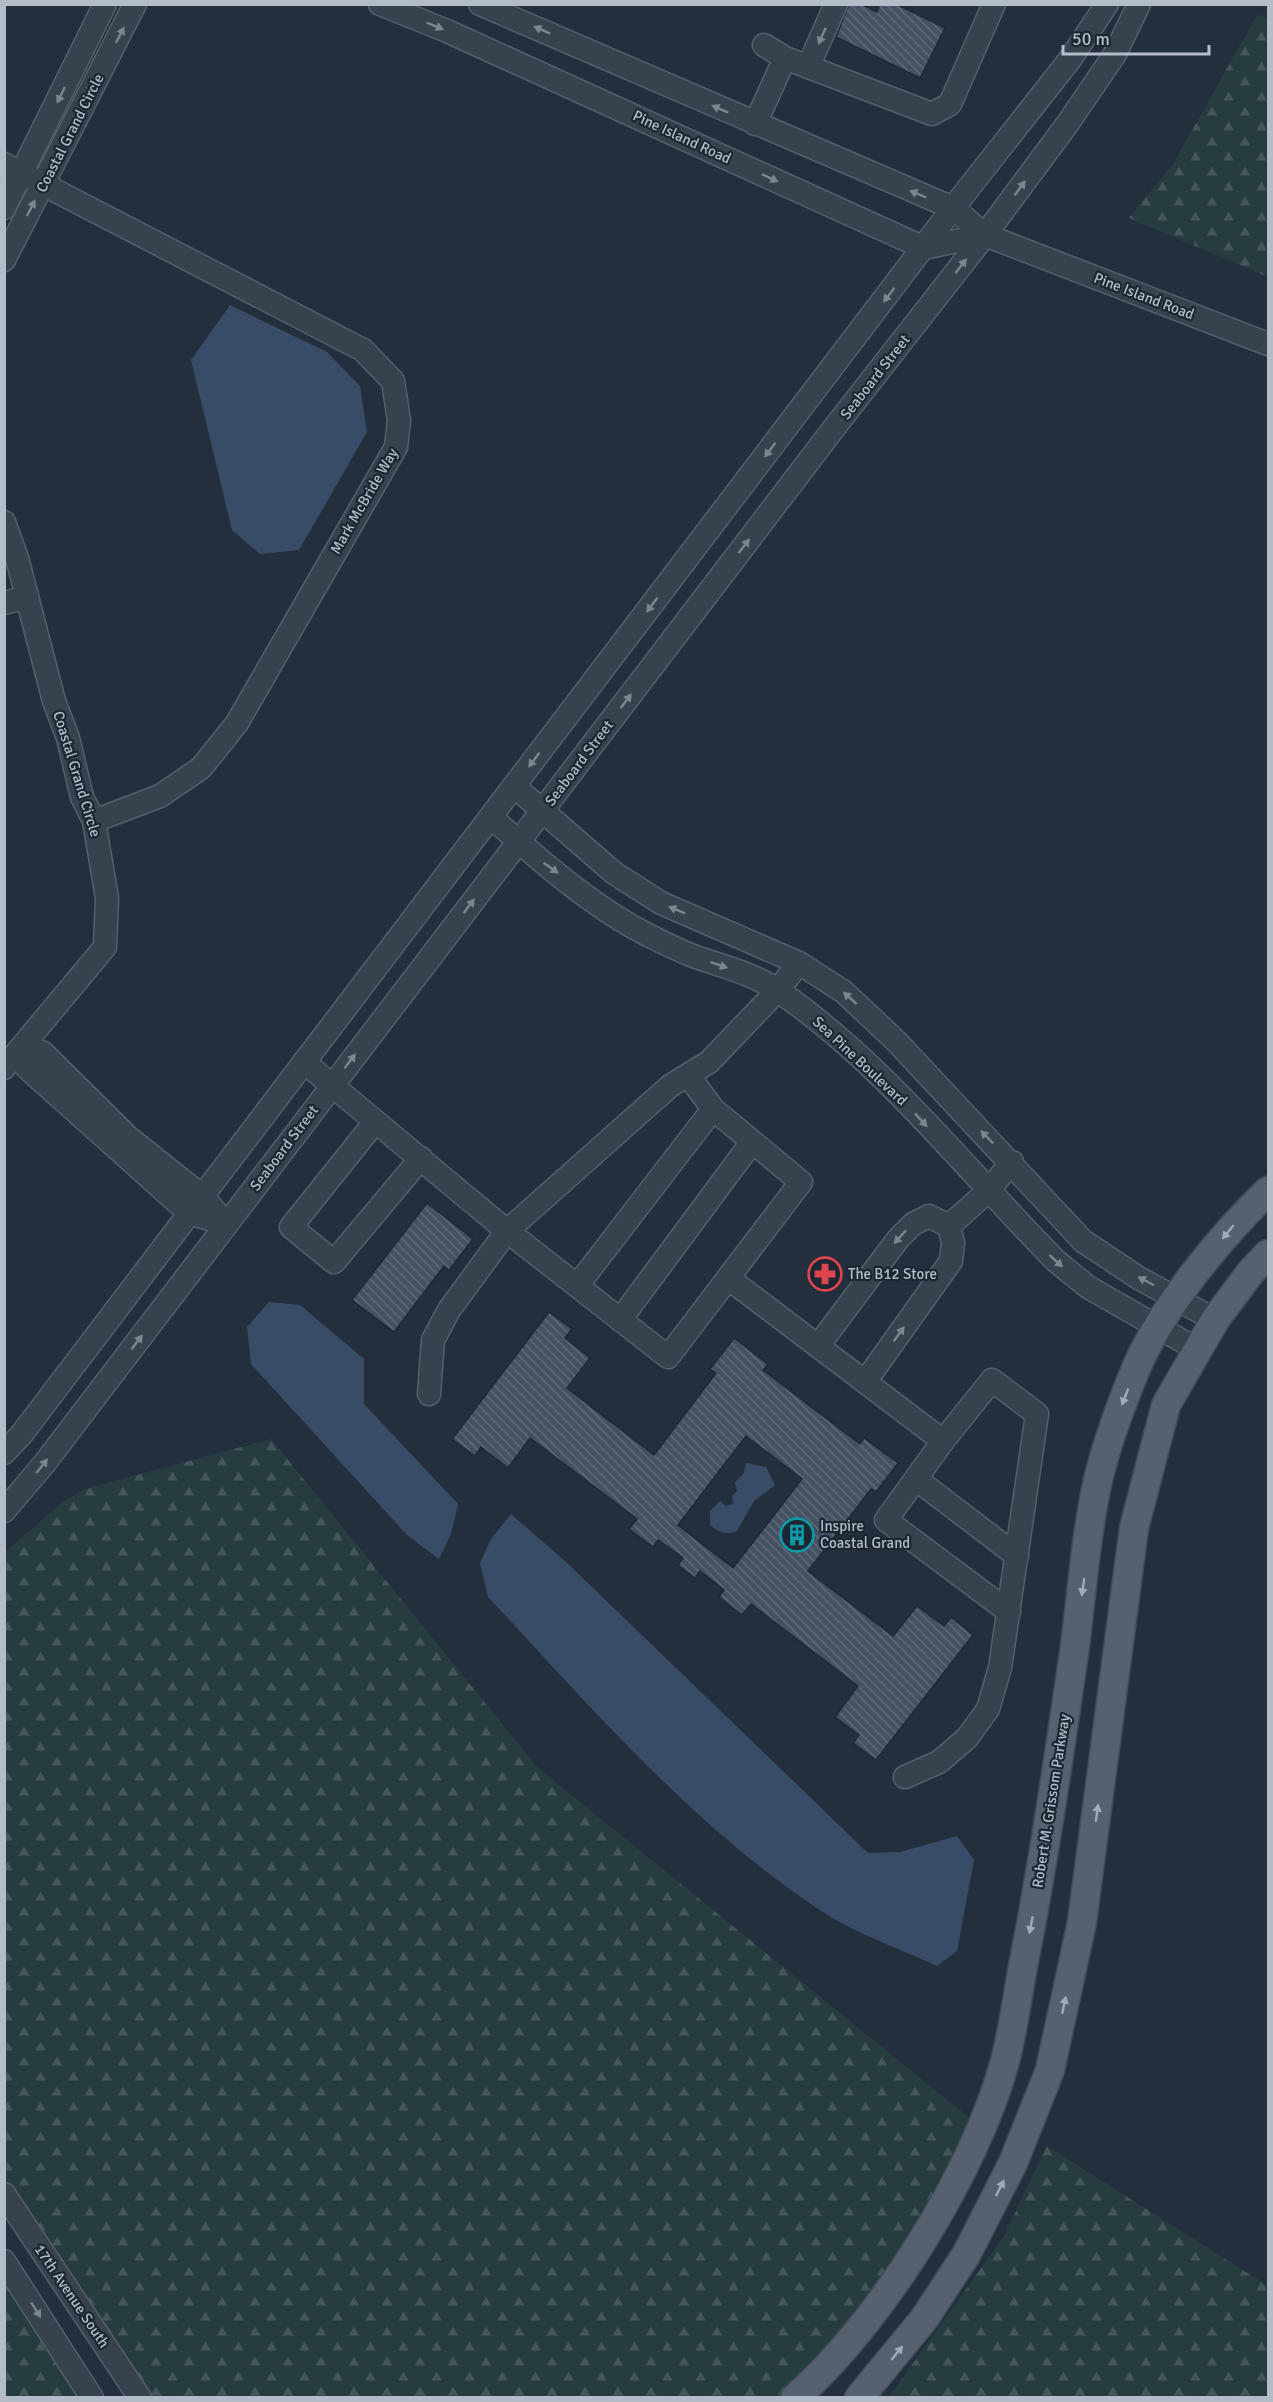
<svg xmlns="http://www.w3.org/2000/svg" width="1273" height="2402" font-family="Signika,sans-serif">
<style>
.forest{fill:url(#forest-firs)}
.water{fill:#394c67}
.building{fill:url(#building-back-hatch);stroke:#1f2835;stroke-width:1.5;fill-rule:evenodd}
.lines{fill:none;stroke-linecap:round;stroke-linejoin:round}
.minor-casing{stroke:#565f6c;stroke-width:25}
.major-casing{stroke:#414a57;stroke-width:31}
.minor{stroke:#38414e;stroke-width:22}
.major{stroke:#56606e;stroke-width:28}
.oneway{fill:#7c8592}
.oneway2{fill:#a1aab7}
.labels{text-anchor:middle;stroke-width:4.5;stroke-linejoin:round;paint-order:stroke}
.street-label{font-size:15px;fill:#b4bcc9;stroke:#1d2633}
.poi-label{font-size:15px;fill:#b4bcc9;stroke:#1d2633;text-anchor:start}
</style>
<defs>
<pattern id="forest-firs" width="22" height="20" patternUnits="userSpaceOnUse" patternTransform="scale(1.5)"><rect width="22" height="20" fill="#263c3f"/><path d="M5 1l3.5 6h-7zM16 11l3.5 6h-7z" fill="#435659"/></pattern>
<pattern id="building-back-hatch" width="6" height="6" patternUnits="userSpaceOnUse" patternTransform="scale(1.5)"><rect width="6" height="6" fill="#455162"/><path d="M-1 5l2 2M0 0l6 6M5-1l2 2" fill="none" stroke="#5d6877"/></pattern>
</defs>
<rect width="100%" height="100%" fill="#242f3e"/>
<g class="forest">
<path d="M1257,15l11,3v259l-139,-59 44,-54z"/>
<path d="M271,1439l267,329 440,357 -43,97 -147,176 -648,-1 -135,-203 -1,-641 61,-53 20,-11z"/>
<path d="M1047,2146l221,140v111h-379l115,-161z"/>
<path d="M5,2259l90,138h-90z"/>
</g>
<g class="water">
<path d="M230,305l97,47 33,34 7,46 -68,118 -39,4 -28,-24 -41,-170z"/>
<path d="M269,1302l31,3 64,54v45l94,100 -7,30 -12,25 -32,-24 -156,-171 -4,-37z"/>
<path d="M746,1463l20,4 9,18 -21,16 -17,30c-12,5 -20,0 -27,-6v-14l10,-10 6,5 7,-2 -1,-8 5,-5 -2,-9 9,-9z"/>
<path d="M511,1514l54,47 303,292 32,-1 57,-16 17,24 -17,91 -20,15c-34,-16 -80,-32 -111,-52 -130,-84 -233,-205 -338,-317l-8,-34 11,-24z"/>
</g>
<g class="building">
<path d="M849,4h12l16,8 3,-8h16l49,24 -25,50 -84,-41z"/>
<path d="M427,1203l46,36 -24,31 -5,-4 -50,66 -42,-32z"/>
<path d="M549,1312l23,17 -7,9 25,20 -23,30 87,67 62,-82 -6,-4 24,-31 34,26 -5,6 97,74 4,-6 34,25 -22,29 -5,-3 -63,82 85,65 24,-30 27,20 7,-9 22,18 -97,125 -23,-17 6,-8 -24,-18 23,-31 -107,-82 -9,11 -23,-18 5,-7 -24,-19 -5,7 -17,-13 5,-7 -25,-18 -5,7 -24,-18 8,-10 -107,-81 -22,30 -27,-21 -6,9 -23,-17zM746,1436l56,43 -69,89 -55,-43z"/>
</g>
<g class="lines">
<defs>
<g id="minor">
<path d="M380,4l67,27 477,217 61,-13"/>
<path d="M480,4l473,204 32,27 283,109"/>
<path d="M764,45l21,13"/>
<path d="M808,67l28,-63"/>
<path d="M755,124l30,-66 147,56 18,-10 44,-100"/>
<path d="M4,164l359,186 30,31 6,40 -3,26 -159,276 -36,45 -41,28 -66,25"/>
<path d="M4,208l101,-204"/>
<path d="M4,260l131,-256"/>
<path d="M4,522l13,36 37,143 14,37 14,59 12,24 13,77 -2,49 -101,121"/>
<path d="M4,603l23,-6"/>
<path d="M514,786l100,87 47,30 138,60 45,29 53,50 186,199 54,36 78,43"/>
<path d="M491,817c46,41 100,89 155,117 16,8 33,17 50,23 28,10 59,17 84,35 105,73 186,178 276,269l32,26 110,63"/>
<path d="M23,1047l19,5 86,85 74,59 24,28 -37,-11 -163,-146z"/>
<path d="M304,1062l203,169 163,-145 39,-24 69,-72 21,-27"/>
<path d="M688,1075l25,34"/>
<path d="M375,1122l-84,105 43,35 87,-104"/>
<path d="M949,1226l39,-35 24,-29"/>
<path d="M728,1278l215,163 49,-61 45,34 -37,254 -12,41 -21,29 -28,24 -34,15"/>
<path d="M620,1320l132,-178"/>
<path d="M818,1346l80,-107 15,-15 16,-8 20,10"/>
<path d="M865,1382l86,-121 2,-18 -4,-17"/>
<path d="M429,1394l4,-54 16,-30 58,-79 161,126 133,-175 -88,-73 -136,177"/>
<path d="M943,1441l-57,79 123,92"/>
<path d="M4,1453l17,-18 932,-1227 118,-150 36,-54"/>
<path d="M916,1479l101,77"/>
<path d="M4,1511l40,-47 790,-1036 151,-193 83,-112 47,-69 24,-50"/>
<path d="M4,2194l136,204"/>
<path d="M4,2261l88,137"/>
</g>
<g id="major">
<path d="M795,2398c86,-75 181,-228 210,-337 9,-34 13,-71 20,-105 20,-103 35,-207 50,-310 7,-55 11,-112 23,-166 9,-38 24,-78 39,-114 27,-61 84,-130 131,-175"/>
<path d="M859,2398l65,-79 42,-64 47,-92 37,-93 32,-148 52,-394 32,-123 49,-85 35,-47 18,-19"/>
</g>
</defs>
<use href="#minor" class="minor-casing"/>
<use href="#major" class="major-casing"/>
<use href="#minor" class="minor"/>
<use href="#major" class="major"/>
</g>
<defs><path id="oneway-solid" d="M-6-.8H1V-3.2L6.5 0L1 3.2V.8H-6Z" transform="scale(1.5)"/></defs>
<g class="oneway">
<use href="#oneway-solid" transform="translate(435 26) rotate(22)"/>
<use href="#oneway-solid" transform="translate(542 30) rotate(-156)"/>
<use href="#oneway-solid" transform="translate(120 35) rotate(-63)"/>
<use href="#oneway-solid" transform="translate(822 36) rotate(114)"/>
<use href="#oneway-solid" transform="translate(61 95) rotate(116)"/>
<use href="#oneway-solid" transform="translate(720 109) rotate(-156)"/>
<use href="#oneway-solid" transform="translate(770 178) rotate(25)"/>
<use href="#oneway-solid" transform="translate(1020 188) rotate(-54)"/>
<use href="#oneway-solid" transform="translate(918 194) rotate(-157)"/>
<use href="#oneway-solid" transform="translate(31 208) rotate(-63)"/>
<use href="#oneway-solid" transform="translate(961 266) rotate(-52)"/>
<use href="#oneway-solid" transform="translate(889 295) rotate(127)"/>
<use href="#oneway-solid" transform="translate(770 450) rotate(127)"/>
<use href="#oneway-solid" transform="translate(744 546) rotate(-53)"/>
<use href="#oneway-solid" transform="translate(652 605) rotate(127)"/>
<use href="#oneway-solid" transform="translate(626 701) rotate(-53)"/>
<use href="#oneway-solid" transform="translate(534 760) rotate(127)"/>
<use href="#oneway-solid" transform="translate(551 868) rotate(36)"/>
<use href="#oneway-solid" transform="translate(469 906) rotate(-53)"/>
<use href="#oneway-solid" transform="translate(677 910) rotate(-157)"/>
<use href="#oneway-solid" transform="translate(719 965) rotate(19)"/>
<use href="#oneway-solid" transform="translate(850 998) rotate(-138)"/>
<use href="#oneway-solid" transform="translate(350 1061) rotate(-53)"/>
<use href="#oneway-solid" transform="translate(921 1120) rotate(47)"/>
<use href="#oneway-solid" transform="translate(987 1137) rotate(-134)"/>
<use href="#oneway-solid" transform="translate(900 1237) rotate(132)"/>
<use href="#oneway-solid" transform="translate(1056 1261) rotate(42)"/>
<use href="#oneway-solid" transform="translate(1146 1281) rotate(-152)"/>
<use href="#oneway-solid" transform="translate(899 1334) rotate(-54)"/>
<use href="#oneway-solid" transform="translate(137 1342) rotate(-53)"/>
<use href="#oneway-solid" transform="translate(42 1466) rotate(-52)"/>
<use href="#oneway-solid" transform="translate(36 2310) rotate(58)"/>
</g>
<g class="oneway2">
<use href="#oneway-solid" transform="translate(1228 1232) rotate(129)"/>
<use href="#oneway-solid" transform="translate(1125 1397) rotate(111)"/>
<use href="#oneway-solid" transform="translate(1083 1587) rotate(98)"/>
<use href="#oneway-solid" transform="translate(1097 1813) rotate(-82)"/>
<use href="#oneway-solid" transform="translate(1031 1925) rotate(101)"/>
<use href="#oneway-solid" transform="translate(1064 2005) rotate(-78)"/>
<use href="#oneway-solid" transform="translate(1000 2188) rotate(-63)"/>
<use href="#oneway-solid" transform="translate(897 2353) rotate(-51)"/>
</g>
<defs>
<symbol id="pharmacy-ring" viewBox="-11 -11 22 22"><circle r="9.5" fill="#1d2633" stroke="#e0444e" stroke-width="1.5"/><path d="M-2-6h4v4h4v4h-4v4h-4v-4h-4v-4h4Z" fill="#e0444e"/></symbol>
<symbol id="building-ring" viewBox="-11 -11 22 22"><circle r="9.5" fill="#1d2633" stroke="#0f9aa8" stroke-width="1.5"/><path d="M-4-6H4V6H1V3H-1V6H-4ZM-2.5-4.3h1.7v1.8h-1.7ZM.8-4.3h1.7v1.8H.8ZM-2.5-1h1.7V.8h-1.7ZM.8-1h1.7V.8H.8Z" fill="#0f9aa8"/></symbol>
</defs>
<g fill-rule="evenodd">
<use href="#pharmacy-ring" x="806" y="1255" width="38" height="38"/>
<use href="#building-ring" x="778" y="1516" width="38" height="38"/>
</g>
<g class="labels">
<g class="street-label">
<text transform="translate(70 133) rotate(-63)" y="5">Coastal Grand Circle</text>
<text transform="translate(682 137) rotate(25)" y="5">Pine Island Road</text>
<text transform="translate(1144 296) rotate(21)" y="5">Pine Island Road</text>
<text transform="translate(875 377) rotate(-52)" y="5">Seaboard Street</text>
<text transform="translate(364 501) rotate(-60)" y="5">Mark McBride Way</text>
<text transform="translate(579 763) rotate(-53)" y="5">Seaboard Street</text>
<text transform="translate(77 774) rotate(73)" y="5">Coastal Grand Circle</text>
<text transform="translate(860 1061) rotate(43)" y="5">Sea Pine Boulevard</text>
<text transform="translate(284 1148) rotate(-53)" y="5">Seaboard Street</text>
<text transform="translate(1051 1801) rotate(-81)" y="5">Robert M. Grissom Parkway</text>
<text transform="translate(72 2296) rotate(56)" y="5">17th Avenue South</text>
</g>
<g class="poi-label">
<text x="848" y="1279">The B12 Store</text>
<text x="820" y="1531">Inspire<tspan x="820" dy="17">Coastal Grand</tspan></text>
</g>
</g>
<rect width="1273" height="2402" fill="none" stroke="#b4bcc9" stroke-width="12"/>
<path d="M1063 45v9h146v-9" fill="none" stroke="#b4bcc9" stroke-width="3"/>
<text x="1072" y="45" font-size="18" fill="#b4bcc9" stroke="#1d2633" stroke-width="4.5" paint-order="stroke">50 m</text>
</svg>
